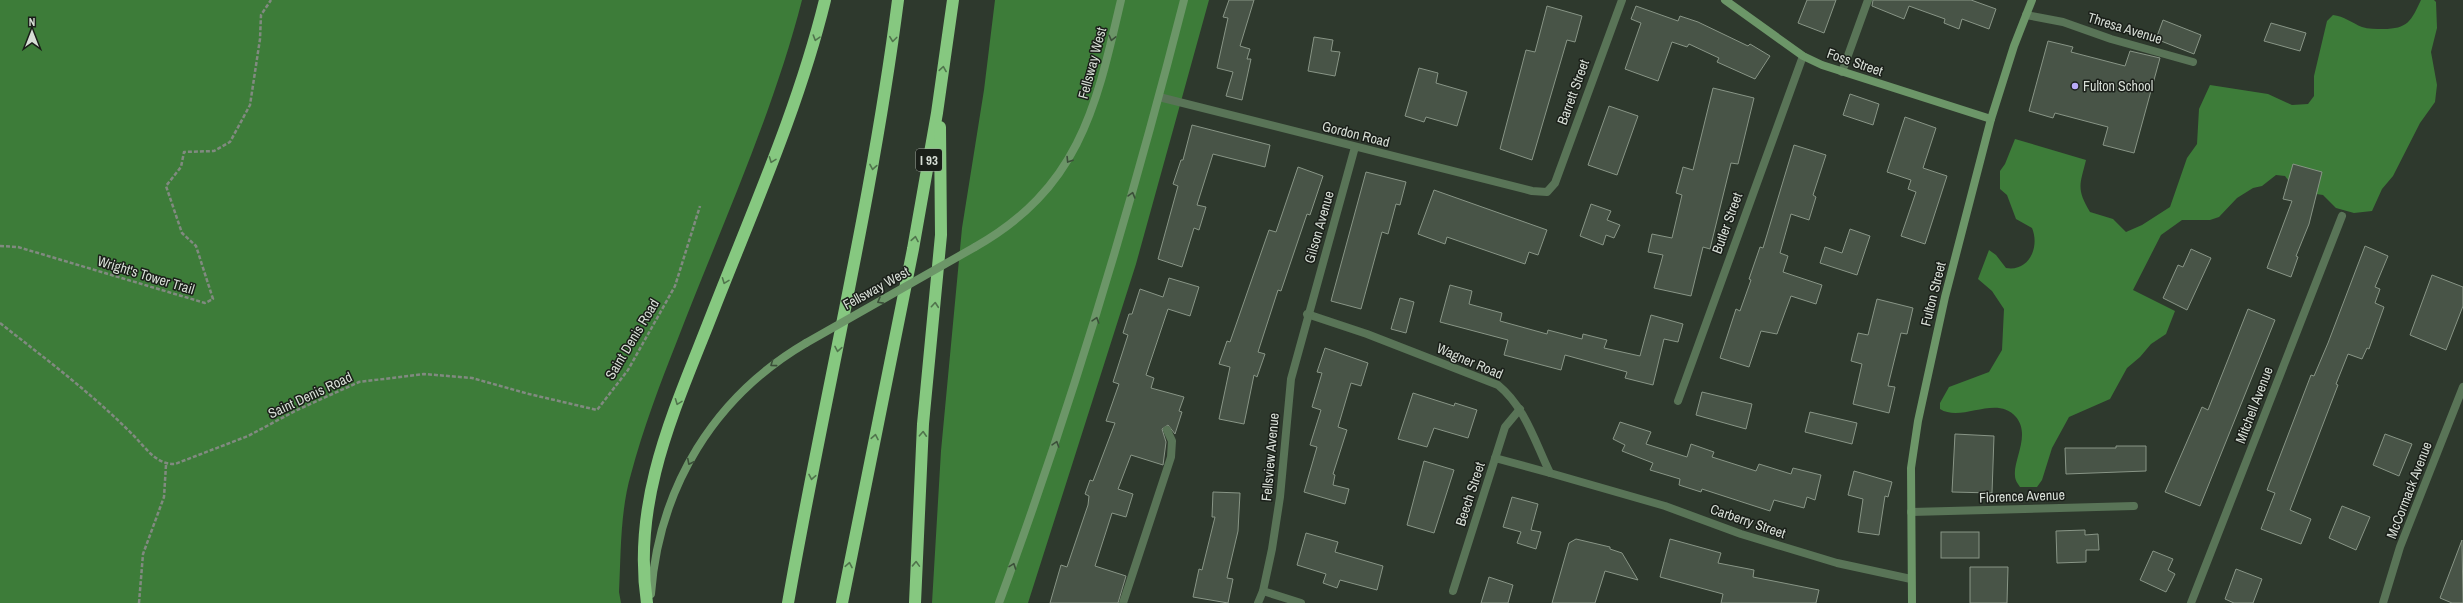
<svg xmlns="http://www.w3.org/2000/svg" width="2463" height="603" font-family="'Archivo Narrow',sans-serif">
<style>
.forest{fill:#3d7c39}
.building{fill:#485447;stroke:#889586}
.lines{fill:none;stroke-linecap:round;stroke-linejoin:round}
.path{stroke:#818a80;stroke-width:2.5;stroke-dasharray:4 2;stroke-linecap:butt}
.lane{stroke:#597457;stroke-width:8}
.street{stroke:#597457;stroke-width:8}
.secondary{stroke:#6c9668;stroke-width:8}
.highway{stroke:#86c880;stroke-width:12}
.secondary-bridge{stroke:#6c9668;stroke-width:8}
.oneway{stroke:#50744c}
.oneway2{stroke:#3b4f39}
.poi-dot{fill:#b9abf7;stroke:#1a1f19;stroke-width:1.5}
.labels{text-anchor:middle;stroke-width:3;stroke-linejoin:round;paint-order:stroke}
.shield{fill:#1a1f19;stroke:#9ea59d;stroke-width:1}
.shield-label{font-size:13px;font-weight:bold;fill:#d7ded6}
.street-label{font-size:14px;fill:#d7ded6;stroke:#1a1f19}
.poi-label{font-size:14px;fill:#d7ded6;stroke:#1a1f19;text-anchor:start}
</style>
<rect width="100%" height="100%" fill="#2e392d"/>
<g class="forest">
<path d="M0,0h802c-30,117 -82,229 -125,341 -17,43 -34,88 -46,133 -11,38 -10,79 -12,118l2,11h-621z"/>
<path d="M995,0h214l-73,264 -108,339h-96l9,-152 21,-223 22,-138z"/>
<path d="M2421,0h13l2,2 1,26 -6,24 6,33 -2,17 -15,21 -27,53 -11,13 -10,22 -18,2 -18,-5 -13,-13 -27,-4 -11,-15 -9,-1 -14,11 -9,2 -16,10 -18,19 -9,3h-28l-21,15 -28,55 42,21 -9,23 -15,10 -11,13 -13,11 -17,31 -41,18 -17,31 -10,32 -5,7h-17c-2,-3 -5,-7 -5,-11 -2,-16 16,-41 1,-59 -20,-23 -54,6 -76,-8v-6l9,-16 40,-15 13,-22 2,-41 -12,-18 -14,-12 11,-29 7,5 10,13c23,4 34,-21 26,-40l-16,-9 -9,-24 -7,-6v-18l5,-7 10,-25 71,21c-6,25 -10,28 4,52l23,7 13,13 16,-7 28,-18 17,-49 10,-14 2,-35 11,-24 58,9 24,11 16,-1 6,-8v-20l13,-55 6,-6c11,1 19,8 29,12 6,2 14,2 21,2 25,0 28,-8 38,-29z"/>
</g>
<g class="building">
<path d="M1229,0h25l-14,46 10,3 -3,10h4l-9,41 -16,-4 7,-24 -16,-4 11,-50 -5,-1z"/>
<path d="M1807,0h29l-12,33 -26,-10z"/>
<path d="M1873,0h98l25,9 -7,20 -27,-10 -3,10 -15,-6 1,-4 -36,-13 -5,13 -32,-13z"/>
<path d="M1547,6l35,10 -7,26 -8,-2 -35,120 -32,-11 26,-99 9,2z"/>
<path d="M1636,6l42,15 2,-5 18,6 50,24 2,-2 20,12 -15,23 -38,-17 2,-4 -30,-14 -2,3 -15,-5 -14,39 -33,-12 16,-46 -10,-4z"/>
<path d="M2163,20l38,15 -7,19 -38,-15z"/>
<path d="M2271,23l35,10 -6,18 -36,-10z"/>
<path d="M1314,37l19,3 -2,11 9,1 -5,24 -27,-5z"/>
<path d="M2048,41l25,6 -2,5 54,14 5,-15 30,7 -26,95 -31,-8 5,-18 -53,-14 -2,5 -24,-7z"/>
<path d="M1419,68l19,5 -2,10 31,9 -10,34 -31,-9 -2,5 -19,-6z"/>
<path d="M1713,88l41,10 -16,66 -7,-1 -21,86 -7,-2 -12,49 -37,-8 9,-33 -15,-3 4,-18 20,4 10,-43 -6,-2 7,-26 10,3z"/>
<path d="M1850,94l29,10 -6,21 -30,-10z"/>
<path d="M1609,106l29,10 -21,59 -29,-10z"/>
<path d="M1905,117l31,11 -13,40 24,8 -22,68 -24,-8 15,-44 -8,-3 3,-9 -24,-8z"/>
<path d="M1192,125l78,20 -5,22 -52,-13 -16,51 9,2 -7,23 -5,-2 -12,39 -24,-8 20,-73 -5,-2 8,-24h2z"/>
<path d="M1794,145l32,10 -13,40 3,2 -7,23 -18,-6 -11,39 8,3 -5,16 39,13 -6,19 -25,-8 -14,38 -16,-3 -12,36 -29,-9 16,-49 4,2 11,-31 -2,-1 11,-32 3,1z"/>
<path d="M2293,164l29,8 -13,52 -13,32 2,1 -7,20 -24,-9 25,-67 -9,-2z"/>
<path d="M1298,167l25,9 -13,39 -3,-1 -26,77 -3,-1 -20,62 7,2 -8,23 -3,-2 -10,49 -25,-5 11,-52 -11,-3 8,-23 3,1 39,-112 7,2z"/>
<path d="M1366,172l40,10 -6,23 -4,-1 -8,30 -6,-2 -21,77 -30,-8z"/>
<path d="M1434,190l113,40 -9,25 -9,-3 -4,12 -78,-27 -2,7 -27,-10z"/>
<path d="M1591,204l20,7 -4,9 13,5 -6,13 -8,-3 -3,10 -23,-9z"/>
<path d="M1850,229l20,7 -13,39 -37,-12 5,-16 17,6z"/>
<path d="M2365,246l23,10 -13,31 5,2 -5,14 9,4 -15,42 -2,-1 -5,11 -14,-5 -12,30 2,1 -48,125 21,9 -10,25 -40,-15 14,-36 -8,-3 44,-115 3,1 14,-33z"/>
<path d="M2191,249l20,9 -24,52 -24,-12 15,-33 5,2z"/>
<path d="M2432,275l31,12v19l-17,44 -36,-15z"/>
<path d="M1169,278l30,9 -9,29 -22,-7 -22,66 8,3 -3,10 33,9 -5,14 3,1 -7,22 -7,-9 -6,4 4,13 -3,23 -32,-10 -13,34 15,5 -7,23 -14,-4 -17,53 31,10 -8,27h-68l11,-38 6,2 21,-62 1,-9 -4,-2 5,-14 3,1 22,-58 -9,-2 13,-37 -6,-2 15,-47 -5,-2 6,-19h3l8,-25 23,8z"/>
<path d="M1450,285l22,6 -3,13 33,9 -2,8 47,13 1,-4 34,9 1,-5 24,6 -3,8 36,8 11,-41 32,9 -5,18 -14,-3 -11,46 -28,-7 2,-6 -62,-17 -4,15 -57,-15 4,-15 -68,-18z"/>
<path d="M1400,298l14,4 -8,31 -15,-4z"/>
<path d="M1877,299l36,9 -6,26 -6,-1 -13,53 7,1 -6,26 -36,-9 9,-40 -11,-3 7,-28 10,2z"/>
<path d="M2248,309l27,11 -75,186 -35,-14 37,-85 6,3z"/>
<path d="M1325,348l43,15 -7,23 -10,-3 -13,44 9,3 -14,44 2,1 -2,10 16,4 -4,15 -41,-12 13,-45 -7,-2 11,-35 -9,-3 10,-34 -5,-1z"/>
<path d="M1702,392l50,12 -6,25 -50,-14z"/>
<path d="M1413,393l41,13 1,-3 22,7 -9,28 -34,-10 -7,19 -29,-8z"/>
<path d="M1810,412l47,11 -5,21 -47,-12z"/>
<path d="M1620,422l31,10 -5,12 41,13 4,-13 23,8 -2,5 44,14 3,-7 32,10 2,-6 28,7 -6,25 -8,-3 -3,11 -30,-8 -4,11 -68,-22 -1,3 -22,-7 1,-6 -30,-9 3,-7 -31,-12 3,-6 -12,-6z"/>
<path d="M1955,434l39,2 -2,57 -40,-1z"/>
<path d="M2385,434l27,10 -13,32 -26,-11z"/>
<path d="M2116,446h30v25l-80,3 -1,-26h51z"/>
<path d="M1424,461l30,9 -20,63 -27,-8z"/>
<path d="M1854,471l38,11 -4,15 -3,-1 -6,39 -21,-3 5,-33 -15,-4z"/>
<path d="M1213,492l27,1 -2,38 -11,47 6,1 -5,24 -35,-6 6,-28 3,1 13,-53h-3z"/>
<path d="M1512,497l26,7 -7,26 10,2 -5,17 -19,-6 4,-11 -18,-5z"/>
<path d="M2342,506l28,11 -14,33 -27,-12z"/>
<path d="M2085,530v5l13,-1 1,16h-13v12l-29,1 -1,-32z"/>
<rect x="1941" y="532" width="38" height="26"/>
<path d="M1306,533l32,9 -3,10 48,14 -6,24 -37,-10 -3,8 -14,-5 3,-9 -29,-9z"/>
<path d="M1576,539l34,8v2l12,4 16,27 -33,-9 -10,32h-43l17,-60z"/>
<path d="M1670,539l51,14 -3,10 36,7 -1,7 66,13 -3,13h-95l2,-9 -63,-17z"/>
<path d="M2462,540l1,63h-11l-12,-5z"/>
<path d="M2153,551l20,8 -5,11 7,4 -9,18 -26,-12z"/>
<path d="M1970,567h38l-1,36h-37z"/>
<path d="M2236,569l26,10 -9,24h-19l-9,-4z"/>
<path d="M1489,577l24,8 -5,18h-27z"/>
</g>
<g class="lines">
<g class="path">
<path d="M0,246l18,1 187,56 8,-4 -17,-53 -14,-13 -16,-47 15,-19 3,-15 30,-1 16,-9 20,-37 10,-66 1,-24 10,-15"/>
<path d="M0,323c47,37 94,72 136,115 11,12 22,27 39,26l73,-28 49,-26 62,-28 65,-8 48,4 57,16 68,16 31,-40 47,-84 25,-80"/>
<path d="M139,603l4,-49 21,-57 2,-32"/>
</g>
<path class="lane" d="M1123,603l48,-146 1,-16 -5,-11"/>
<g class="street">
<path d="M2026,15l37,7 48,17 82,23"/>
<path d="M1842,72l26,-72"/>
<path d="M1159,97l373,94 15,1 8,-9 67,-183"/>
<path d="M1307,314l60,20 131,51c27,22 37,57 52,88l115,33 76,28 96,29 74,16"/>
<path d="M1678,401l125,-345"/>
<path d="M1495,458l55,15"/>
<path d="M1911,512l223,-6"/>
<path d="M1263,591l38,12"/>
<path d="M1453,591l52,-164 15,-18"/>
<path d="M1258,603l5,-12 9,-42 8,-52 11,-118 64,-232"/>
<path d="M2191,603l151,-387"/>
<path d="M2383,603l17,-56 63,-160"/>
</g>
<g class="secondary">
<path d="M1725,0l78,56 19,9 169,54"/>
<path d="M975,247c104,-59 121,-139 146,-247"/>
<path d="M651,594c8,-107 63,-197 155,-251"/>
<path d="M999,603c73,-198 133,-399 185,-603"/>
<path d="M1912,603l-1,-135 7,-47 27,-124 46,-178 23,-73 18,-46"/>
</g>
<g class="highway">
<path d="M647,603c-16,-106 30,-198 67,-294 40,-102 85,-203 111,-309"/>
<path d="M788,603c35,-201 84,-400 110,-603"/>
<path d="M842,603l71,-354 24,-136 16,-113"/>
<path d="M915,603l8,-179 18,-189 -1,-108"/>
</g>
<path class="secondary-bridge" d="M806,343l169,-96"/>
</g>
<defs><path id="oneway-chevron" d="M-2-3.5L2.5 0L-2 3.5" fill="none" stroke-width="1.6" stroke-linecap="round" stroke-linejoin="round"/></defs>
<g class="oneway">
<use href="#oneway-chevron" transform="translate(816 38) rotate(107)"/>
<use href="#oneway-chevron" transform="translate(893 39) rotate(97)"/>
<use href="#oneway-chevron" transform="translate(943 69) rotate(-81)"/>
<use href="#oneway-chevron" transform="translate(772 160) rotate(111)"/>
<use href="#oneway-chevron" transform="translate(873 167) rotate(100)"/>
<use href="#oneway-chevron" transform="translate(915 239) rotate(-80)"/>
<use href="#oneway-chevron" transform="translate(725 281) rotate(111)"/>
<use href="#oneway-chevron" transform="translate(935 305) rotate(-85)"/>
<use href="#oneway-chevron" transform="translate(838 349) rotate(101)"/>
<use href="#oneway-chevron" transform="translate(678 402) rotate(111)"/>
<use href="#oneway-chevron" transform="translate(923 434) rotate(-87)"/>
<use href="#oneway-chevron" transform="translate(875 437) rotate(-79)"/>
<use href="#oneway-chevron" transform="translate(812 477) rotate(101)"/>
<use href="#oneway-chevron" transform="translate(916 564) rotate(-88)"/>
<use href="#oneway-chevron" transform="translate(849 565) rotate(-79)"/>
</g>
<g class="oneway2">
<use href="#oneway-chevron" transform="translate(1112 38) rotate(104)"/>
<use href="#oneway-chevron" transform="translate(1069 160) rotate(122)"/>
<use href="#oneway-chevron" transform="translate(1132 195) rotate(-74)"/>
<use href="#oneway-chevron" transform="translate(880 301) rotate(151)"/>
<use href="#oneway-chevron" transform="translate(1096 320) rotate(-72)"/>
<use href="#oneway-chevron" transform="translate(773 364) rotate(144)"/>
<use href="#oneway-chevron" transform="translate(1056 444) rotate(-72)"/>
<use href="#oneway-chevron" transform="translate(690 462) rotate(117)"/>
<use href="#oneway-chevron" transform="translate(1013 566) rotate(-70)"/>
</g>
<circle class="poi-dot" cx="2075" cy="86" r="4"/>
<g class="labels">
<rect class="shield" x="916" y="149" width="26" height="22" rx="3"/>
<g class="shield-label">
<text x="929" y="165">I 93</text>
</g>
<g class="street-label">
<text transform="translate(2125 28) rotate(17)" y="5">Thresa Avenue</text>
<text transform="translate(1855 62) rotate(19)" y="5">Foss Street</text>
<text transform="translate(1092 63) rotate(-75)" y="5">Fellsway West</text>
<text transform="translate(1573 92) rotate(-70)" y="5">Barrett Street</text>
<text transform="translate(1356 134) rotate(14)" y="5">Gordon Road</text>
<text transform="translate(1727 223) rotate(-70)" y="5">Butler Street</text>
<text transform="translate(1319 227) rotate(-74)" y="5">Gilson Avenue</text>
<text transform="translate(146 275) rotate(17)" y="5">Wright's Tower Trail</text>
<text transform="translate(876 288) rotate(-29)" y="5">Fellsway West</text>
<text transform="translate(1933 294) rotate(-76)" y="5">Fulton Street</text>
<text transform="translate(632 339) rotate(-59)" y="5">Saint Denis Road</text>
<text transform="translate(1470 361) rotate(23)" y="5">Wagner Road</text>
<text transform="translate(310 395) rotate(-25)" y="5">Saint Denis Road</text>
<text transform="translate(2254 405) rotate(-69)" y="5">Mitchell Avenue</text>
<text transform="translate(1270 457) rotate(-85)" y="5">Fellsview Avenue</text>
<text transform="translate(2409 490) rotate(-69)" y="5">McCormack Avenue</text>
<text transform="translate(1470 494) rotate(-72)" y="5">Beech Street</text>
<text transform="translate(2022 496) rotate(-2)" y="5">Florence Avenue</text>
<text transform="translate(1748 521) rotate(19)" y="5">Carberry Street</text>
</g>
<g class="poi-label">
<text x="2083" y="91">Fulton School</text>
</g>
</g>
<g transform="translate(32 32)" stroke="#1a1f19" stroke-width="3" paint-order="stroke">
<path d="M0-3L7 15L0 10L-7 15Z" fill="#d7ded6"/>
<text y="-6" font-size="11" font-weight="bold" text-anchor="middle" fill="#d7ded6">N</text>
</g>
</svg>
